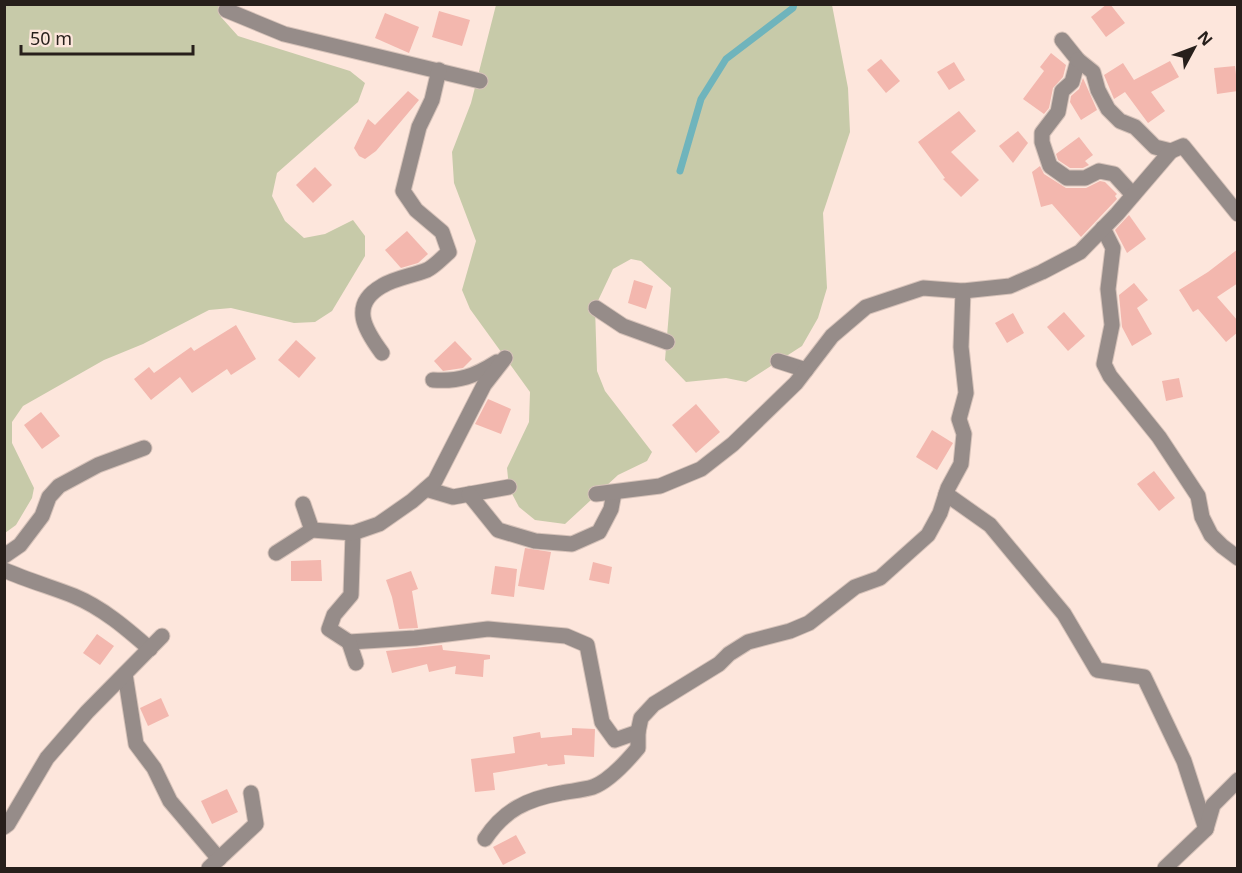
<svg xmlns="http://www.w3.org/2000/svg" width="1242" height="873" font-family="'Noto Sans',sans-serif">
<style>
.green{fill:#c7caa9}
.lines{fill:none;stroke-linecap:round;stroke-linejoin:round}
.stream{stroke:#6fb4bc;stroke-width:7}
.building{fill:#f3b7ae}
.minor-casing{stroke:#d6c2b9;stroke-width:17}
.minor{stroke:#968c89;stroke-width:15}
</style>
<rect width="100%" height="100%" fill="#fde6dc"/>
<g class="green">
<path d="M5,5h219l-3,12 17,19 112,35 15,12 -7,19 -81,71 -5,23 13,25 19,17 21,-4 28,-14 12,16v20l-33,55 -17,11 -21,1 -63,-15 -22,2 -66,34 -39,16 -81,46 -11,16v21l22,45 -2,10 -16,27 -11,8z"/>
<path d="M496,5h336l16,83 2,44 -27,81 4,75 -9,30 -16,28 -56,36 -20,-4 -40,4 -21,-22 6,-72 -30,-27 -10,-2 -18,10 -18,38 2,64 8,20 47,61 -5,9 -29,14 -53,49 -30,-4 -16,-13 -10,-19 -2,-20 22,-46 1,-30 -60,-83 -8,-19 14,-49 -22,-58 -2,-31 19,-49z"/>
</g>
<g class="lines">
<path class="stream" d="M680,171l21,-72 25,-40 67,-51 1,-4"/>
</g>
<g class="building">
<path d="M1107,4h3l15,19 -19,14 -15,-20z"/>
<path d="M439,11l31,9 -8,26 -30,-9z"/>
<path d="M385,13l34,14 -10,26 -34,-15z"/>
<path d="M1051,53l15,12 -3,12 -10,11 -4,20 -5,6 -21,-15 21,-28 -4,-4z"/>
<path d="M881,59l19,22 -14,12 -19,-23z"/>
<path d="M1170,61l9,16 -28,15 14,19 -17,12 -23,-31 -11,7 -10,-24 19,-12 11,17z"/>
<path d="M954,62l11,18 -16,10 -12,-18z"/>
<path d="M1235,66l3,25 -21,3 -3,-26z"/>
<path d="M1083,78l14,32 -16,10 -11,-18 1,-6 8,-7z"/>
<path d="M408,91l11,9 -43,51 -11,8 -6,-3 -5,-8 14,-29 7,6z"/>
<path d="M959,111l17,20 -25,21 28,28 -18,17 -18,-18 2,-1 -27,-36z"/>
<path d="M1018,131l10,12 -15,20 -14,-17z"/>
<path d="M1079,137l14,18 -8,6 4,4 -6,3h-13l-12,-8 -2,-6z"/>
<path d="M1040,166l4,8 22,14h20l14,-7 5,1 12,12 -2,2 2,3 -36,38 -29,-33 -11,3 -9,-35z"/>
<path d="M315,167l17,18 -19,18 -17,-18z"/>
<path d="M1129,215l17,24 -19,14 -12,-23z"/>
<path d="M407,231l21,23 -10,9 -17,5 -16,-18z"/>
<path d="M1238,249v34l-21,14 21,24v11l-12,10 -28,-33 -5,3 -14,-22 29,-18z"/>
<path d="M634,280l19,6 -7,23 -18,-6z"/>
<path d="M1134,283l14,17 -11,8 15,26 -20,12 -10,-19 -3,-32z"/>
<path d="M1064,312l21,24 -17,15 -21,-24z"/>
<path d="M1013,313l11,20 -17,10 -12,-20z"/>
<path d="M236,325l20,34 -25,16 -4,-6 -35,24 -12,-16 -29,23 -17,-21 15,-12 5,6 37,-26 3,4z"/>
<path d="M296,340l20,18 -17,20 -21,-18z"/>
<path d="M455,341l17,18 -9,9 -20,3 -9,-10z"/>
<path d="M1179,378l4,19 -17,4 -4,-20z"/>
<path d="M488,399l23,10 -10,25 -26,-10z"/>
<path d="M696,404l24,28 -24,21 -24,-28z"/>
<path d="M41,412l19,24 -18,13 -18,-24z"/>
<path d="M932,430l21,13 -16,27 -21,-13z"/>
<path d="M1154,471l21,27 -16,13 -22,-27z"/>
<path d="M525,548l26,4 -7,38 -26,-4z"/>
<path d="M321,560l1,21h-31v-20z"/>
<path d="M593,562l19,5 -3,17 -20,-4z"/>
<path d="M495,566l22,3 -3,28 -23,-3z"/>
<path d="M411,571l7,18 -6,2 6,37 -19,1 -7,-32 -6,-17z"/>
<path d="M97,634l17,12 -14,19 -17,-12z"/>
<path d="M442,645l1,5 47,5v4l-6,1 -1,17 -28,-3 1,-8 -27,6 -2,-8 -35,9 -6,-22z"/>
<path d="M161,698l8,18 -21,10 -8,-18z"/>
<path d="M572,728l23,1 -1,28 -30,-2 1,9 -17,2 -1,-2 -54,9 2,17 -20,2 -4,-33 44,-6 -2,-16 27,-5 1,6 31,-3z"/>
<path d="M227,789l11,23 -26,12 -11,-23z"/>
<path d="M516,835l10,18 -23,12 -10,-18z"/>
</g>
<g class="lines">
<defs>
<g id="minor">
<path d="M226,10l58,24 196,47"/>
<path d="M1062,40l16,20 -6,22 -10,9 -4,21 -16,21v9l8,24 17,12h18l14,-7 15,3 19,21"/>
<path d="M1078,60l15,12 5,18 10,19 12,12 15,6 20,20 16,4 12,-5 55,68"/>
<path d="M1103,228l10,20 -5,41 4,36 -8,39 6,12 49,61 39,59 4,21 9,18 11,11 16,12"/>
<path d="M596,308l27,18 44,16"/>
<path d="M382,353c-17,-23 -33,-48 0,-67 13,-8 30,-10 45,-16 8,-4 15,-12 22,-18l-7,-20 -26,-22 -13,-19 16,-64 13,-27 7,-30"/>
<path d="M778,361l28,9"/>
<path d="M433,380c26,2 42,-4 64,-18"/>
<path d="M426,489l27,8 56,-10"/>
<path d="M469,494l29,36 37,11 37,3 27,-12 12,-23 3,-16"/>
<path d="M596,494l64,-8 41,-17 32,-25 63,-61 36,-47 34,-29 57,-19 40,3 47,-5 32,-14 38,-20 37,-38 54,-63"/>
<path d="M946,494l44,31 74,89 33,56 47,7 40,84 22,68"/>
<path d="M303,504l9,26"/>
<path d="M353,533l-2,62 -17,20 -5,14 20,13 66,-4 73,-9 78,7 21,9 15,77 13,18 23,-8"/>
<path d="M276,553l36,-23 41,3 26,-9 33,-23 23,-20 49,-96 21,-27"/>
<path d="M4,556l16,-11 22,-29 7,-19 10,-11 39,-21 46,-17"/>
<path d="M4,570c23,10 47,17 70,26 29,12 53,33 76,53"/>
<path d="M349,642l7,21"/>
<path d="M125,674l11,70 18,24 16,33 49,58"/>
<path d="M4,827l4,-3 39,-66 40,-46 75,-76"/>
<path d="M485,839c19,-29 42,-40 76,-46 10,-2 22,-3 32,-6 16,-6 35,-27 45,-39v-16l3,-14 13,-14 65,-40 10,-10 19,-12 42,-11 19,-8 46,-36 25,-9 48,-43 12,-22 8,-25 13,-24 3,-30 -5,-15 7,-26 -5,-46 2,-56"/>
<path d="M209,868l47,-44 -5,-31"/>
<path d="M1165,868l41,-39 7,-24 25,-25"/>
</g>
</defs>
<use href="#minor" class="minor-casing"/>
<use href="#minor" class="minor"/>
</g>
<rect width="1242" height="873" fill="none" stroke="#271f1b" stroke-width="12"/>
<g transform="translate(1194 48) rotate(49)" stroke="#fde6dc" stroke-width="4.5" paint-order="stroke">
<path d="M0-4.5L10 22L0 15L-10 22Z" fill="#271f1b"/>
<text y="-9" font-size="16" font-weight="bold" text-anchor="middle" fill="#271f1b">N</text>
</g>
<path d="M21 45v9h172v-9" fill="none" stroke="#271f1b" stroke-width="3"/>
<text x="30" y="45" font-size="18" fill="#271f1b" stroke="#fde6dc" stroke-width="4.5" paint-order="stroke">50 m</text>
</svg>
